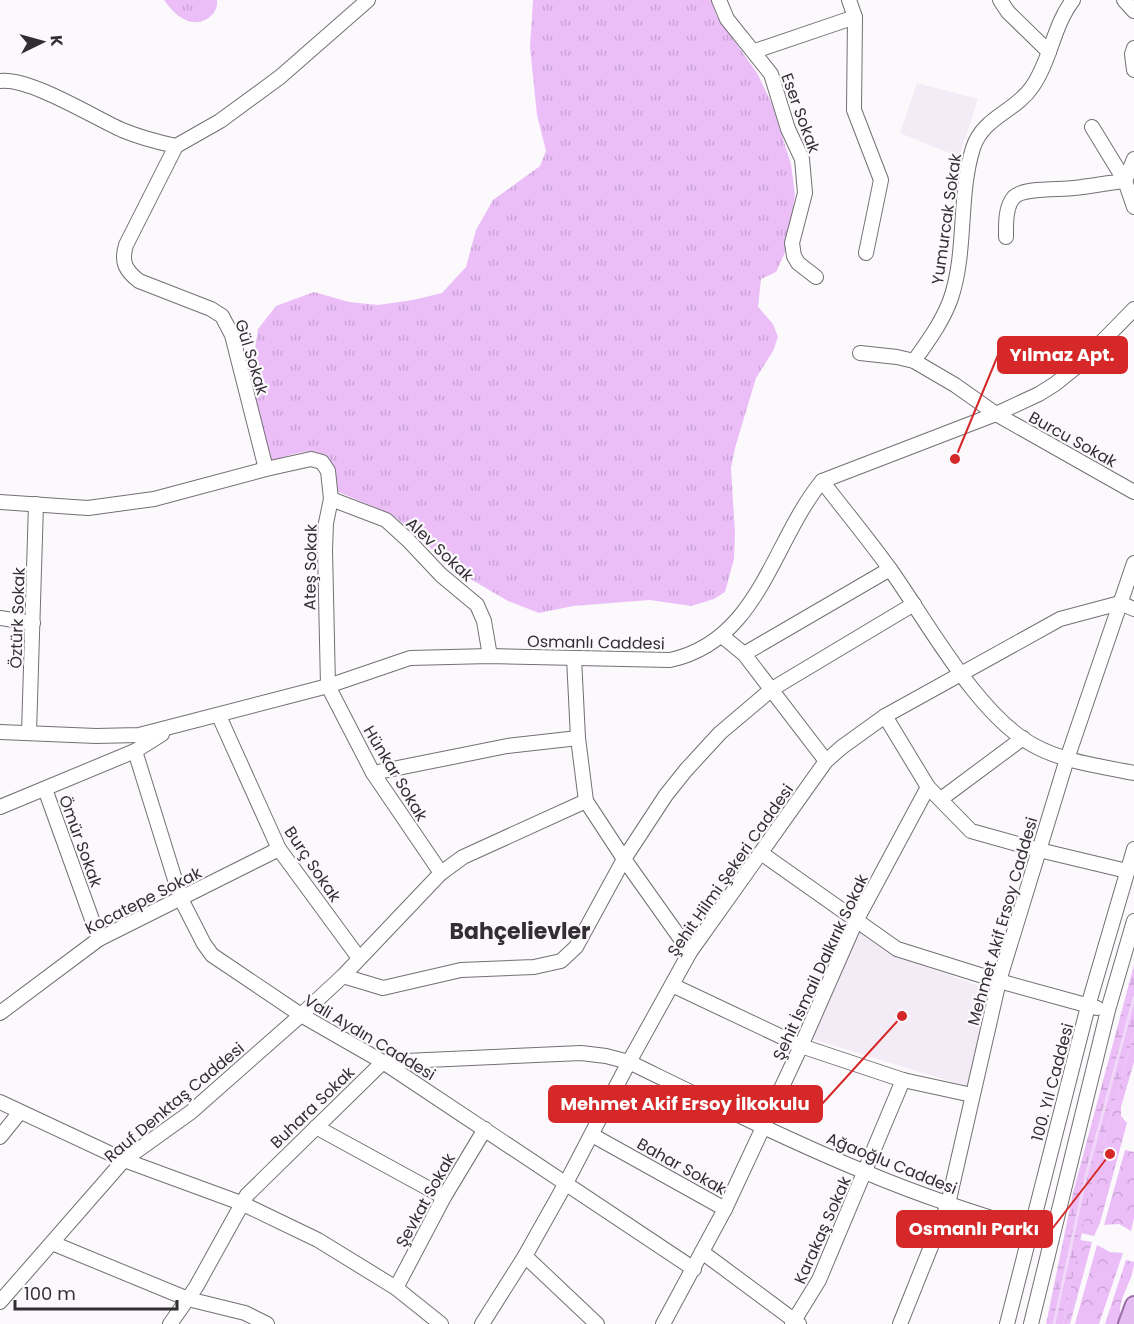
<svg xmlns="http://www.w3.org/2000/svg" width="1134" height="1324" font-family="Poppins,sans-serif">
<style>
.built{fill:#f3ebf5}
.grass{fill:url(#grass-tufts)}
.forest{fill:url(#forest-crowns)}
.wetland{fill:url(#wetland-marsh)}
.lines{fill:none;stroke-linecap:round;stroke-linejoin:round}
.stream{stroke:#f1d8f8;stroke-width:3}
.minor-casing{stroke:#727073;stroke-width:16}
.major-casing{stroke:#9a6da8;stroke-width:20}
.minor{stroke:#fff;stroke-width:14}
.major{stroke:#e5bbf1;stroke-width:16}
.labels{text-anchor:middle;stroke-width:4.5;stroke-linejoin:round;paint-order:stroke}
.street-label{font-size:16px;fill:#312f31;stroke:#fcf9fd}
.district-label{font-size:22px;font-weight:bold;fill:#312f31;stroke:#fcf9fd}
.leader{fill:none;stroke:#d62828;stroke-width:2}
.callout-dot{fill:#d62828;stroke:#fcf9fd;stroke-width:2}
.callout{fill:#d62828;stroke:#d62828;stroke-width:2}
.callout-label{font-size:18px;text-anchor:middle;font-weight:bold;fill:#fff}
</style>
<defs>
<pattern id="grass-tufts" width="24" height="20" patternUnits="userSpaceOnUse" patternTransform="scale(1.5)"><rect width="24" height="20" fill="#ebbef8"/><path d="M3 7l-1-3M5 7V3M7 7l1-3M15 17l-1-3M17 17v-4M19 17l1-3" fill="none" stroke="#caa4d5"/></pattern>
<pattern id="forest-crowns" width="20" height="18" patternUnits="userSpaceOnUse" patternTransform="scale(1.5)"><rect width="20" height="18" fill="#ebbef8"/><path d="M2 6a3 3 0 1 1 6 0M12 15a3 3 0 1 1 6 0" fill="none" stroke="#caa4d5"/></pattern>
<pattern id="wetland-marsh" width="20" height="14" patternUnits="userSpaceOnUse" patternTransform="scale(1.5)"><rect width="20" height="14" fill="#ebbef8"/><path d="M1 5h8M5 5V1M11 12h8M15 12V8" fill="none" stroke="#caa4d5"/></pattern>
</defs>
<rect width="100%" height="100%" fill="#fcf9fd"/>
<g class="built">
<path d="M917,83l61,16 -19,58 -59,-24z"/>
<path d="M858,929l33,22 27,13 70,25 2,5 -21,93 -160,-49z"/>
</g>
<g class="grass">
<path d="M164,0h53c2,16 -17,27 -31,20 -10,-4 -16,-12 -22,-20z"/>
<path d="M533,0h178l5,15 41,58 15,31 19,60 4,31 -8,53 -11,24 -15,7 -3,28 15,17 5,13 -5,14 -17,27 -21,70 -4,20 4,65 -1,26 -9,33 -11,7 -23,7 -41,-6 -77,6 -34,7 -31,-12 -58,-34 -33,-32 -26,-21 -55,-23c-1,-8 0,-17 -3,-24 -11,-27 -41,-12 -62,-6l-16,-59 -2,-39 5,-34 18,-23 38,-14 35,10 29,3 35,-5 29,-7 24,-26 10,-37 17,-30 47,-34 6,-15 -9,-36 -7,-68z"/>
</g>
<g class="forest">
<path d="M1134,1032v30l-13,45v9l6,7 -27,100 -6,13 -13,-3 11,-49z"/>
<path d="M1125,1150l9,2v66l-3,13 -12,-7 -15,1z"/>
<path d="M1080,1240l12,2 -22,82h-7z"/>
<path d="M1097,1245l13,7 13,1 -24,71h-24z"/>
<path d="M1126,1260l8,2c0,17 -13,31 -14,48 0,6 2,8 1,14h-16z"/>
</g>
<path class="wetland" d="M1134,965v67l-42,152 -29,140h-17l27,-131z"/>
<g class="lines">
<path class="stream" d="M1054,1324l32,-148 48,-178"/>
<defs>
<g id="minor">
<path d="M719,0l8,19 44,55 17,55 14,30 3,34 -13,50 2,13 4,7 18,14"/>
<path d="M849,0l6,17 -1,93 27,70 -15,73"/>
<path d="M1000,0l8,12 41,40"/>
<path d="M1124,0l10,11"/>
<path d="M1134,48l-2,6 2,16"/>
<path d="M755,51l100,-34"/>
<path d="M0,81c29,-4 93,36 122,49 17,7 35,12 54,16l44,-25 60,-44 88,-77"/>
<path d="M1092,127l33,54 9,26"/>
<path d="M176,146l-50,99c-5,17 -1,25 13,36l72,28 11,7 10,19 34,134"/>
<path d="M1006,237c0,-12 -1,-30 8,-40 10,-10 47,-7 60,-9 17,-2 34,-5 51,-7l9,-22"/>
<path d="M860,353l37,4 17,4 41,24 41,29 138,78"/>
<path d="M914,361c14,-20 29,-40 37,-63 16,-48 7,-102 22,-150 10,-31 42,-36 59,-61 19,-27 21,-61 41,-87"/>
<path d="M822,481c23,30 48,60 70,91 36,51 86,143 141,173 30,17 68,21 101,28"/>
<path d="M331,499l55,21 22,20 33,35 36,30 7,16 6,35"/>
<path d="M0,502l88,6 66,-9 112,-30 45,-10 11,3 6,9 3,28 -5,24 -1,27 3,136 45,87 68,100"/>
<path d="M0,618l33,5"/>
<path d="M722,636l22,18 82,107"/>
<path d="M744,654l146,-85"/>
<path d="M574,658l4,80 8,63 38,58 66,93"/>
<path d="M219,716l60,133 80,109"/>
<path d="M885,716l43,71 43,44 68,19 88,21"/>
<path d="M0,732l96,4 43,-1 189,-49 82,-28 80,-2 180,4c89,-19 102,-118 152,-179l174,-67 43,-20 16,-10 26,-21 53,-54"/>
<path d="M29,733l7,-229"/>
<path d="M135,751l46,148 23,45 8,11 89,60 82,47 311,207"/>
<path d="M373,773l134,-27 71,-8"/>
<path d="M45,789l54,150"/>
<path d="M941,799l82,-61"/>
<path d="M0,807l135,-56 27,-17"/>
<path d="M761,853l136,96 102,32 98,27"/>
<path d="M343,976l40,12 78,-18 73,-3 27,-6 15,-14 48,-88 42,-64 20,-25 34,-37 52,-44 142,-85"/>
<path d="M672,985l129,61 102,34 69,15"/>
<path d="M0,1013l99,-74 180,-90"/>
<path d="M0,1102l124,58 117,43 77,37 78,48 45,36"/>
<path d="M316,1127l128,70"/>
<path d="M592,1135l133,74"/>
<path d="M0,1137l20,-25"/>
<path d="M52,1243l136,56 57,14 22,11"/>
<path d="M702,1252l97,72"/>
<path d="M525,1256l72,68"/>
<path d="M396,1288l48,-91 41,-68"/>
<path d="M0,1302l124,-142 67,-48 110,-97 42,-39 98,-103 22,-16 123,-56"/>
<path d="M170,1324l26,-37 51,-92 136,-133 198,-9 25,3 23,6c78,38 156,77 236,110 61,26 123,45 186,65"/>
<path d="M482,1324l43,-68 41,-73 63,-121 61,-110 136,-191 16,-14 43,-31 175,-97 60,-16 14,6"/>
<path d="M663,1324l62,-115 76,-163 55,-125 72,-134"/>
<path d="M792,1324l27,-44 84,-200"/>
<path d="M900,1324l48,-120 51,-223 68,-222 67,-196"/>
<path d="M1007,1324l81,-318 46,-157"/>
<path d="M1031,1324l77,-314 26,-89"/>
</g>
<path id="major" d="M1127,1324l7,-19"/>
</defs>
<use href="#minor" class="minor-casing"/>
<use href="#major" class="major-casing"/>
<use href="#minor" class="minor"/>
<use href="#major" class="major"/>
</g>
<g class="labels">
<g class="street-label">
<text transform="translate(801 113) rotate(70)" y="6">Eser Sokak</text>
<text transform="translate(946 219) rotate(-82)" y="6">Yumurcak Sokak</text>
<text transform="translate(252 357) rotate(73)" y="6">Gül Sokak</text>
<text transform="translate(1073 439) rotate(29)" y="6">Burcu Sokak</text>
<text transform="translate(440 549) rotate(43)" y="6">Alev Sokak</text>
<text transform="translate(310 567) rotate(-89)" y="6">Ateş Sokak</text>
<text transform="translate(17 618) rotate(-88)" y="6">Öztürk Sokak</text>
<text transform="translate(596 642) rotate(1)" y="6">Osmanlı Caddesi</text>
<text transform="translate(396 773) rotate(59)" y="6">Hünkar Sokak</text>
<text transform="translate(81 841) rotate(70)" y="6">Ömür Sokak</text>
<text transform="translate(313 864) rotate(56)" y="6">Burç Sokak</text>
<text transform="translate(730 870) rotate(-55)" y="6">Şehit Hilmi Şekeri Caddesi</text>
<text transform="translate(143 900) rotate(-27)" y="6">Kocatepe Sokak</text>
<text transform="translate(1002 921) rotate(-74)" y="6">Mehmet Akif Ersoy Caddesi</text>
<text transform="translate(820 967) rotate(-65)" y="6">Şehit İsmail Dalkırık Sokak</text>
<text transform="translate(370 1037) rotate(31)" y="6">Vali Aydın Caddesi</text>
<text transform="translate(1052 1082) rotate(-75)" y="6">100. Yıl Caddesi</text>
<text transform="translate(174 1102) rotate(-40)" y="6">Rauf Denktaş Caddesi</text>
<text transform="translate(312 1107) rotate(-44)" y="6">Buhara Sokak</text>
<text transform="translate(892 1163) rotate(22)" y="6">Ağaoğlu Caddesi</text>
<text transform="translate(682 1166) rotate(29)" y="6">Bahar Sokak</text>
<text transform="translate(425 1200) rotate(-61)" y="6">Şevkat Sokak</text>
<text transform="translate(822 1230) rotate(-66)" y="6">Karakaş Sokak</text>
</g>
<g class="district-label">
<text x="520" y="939">Bahçelievler</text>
</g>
</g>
<path class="leader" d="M955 459L998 355M902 1016L822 1104M1110 1154L1052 1229"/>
<g class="callout-dot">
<circle cx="955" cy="459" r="6"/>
<circle cx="902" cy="1016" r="6"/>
<circle cx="1110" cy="1154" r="6"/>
</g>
<g class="callout">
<rect x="998" y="337" width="129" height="36" rx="6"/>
<rect x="549" y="1086" width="273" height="36" rx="6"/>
<rect x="897" y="1211" width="155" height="36" rx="6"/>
</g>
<g class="callout-label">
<text x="1062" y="361">Yılmaz Apt.</text>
<text x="685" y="1110">Mehmet Akif Ersoy İlkokulu</text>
<text x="974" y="1235">Osmanlı Parkı</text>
</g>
<g transform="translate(42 42) rotate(85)" stroke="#fcf9fd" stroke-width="4.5" paint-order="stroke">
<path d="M0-4.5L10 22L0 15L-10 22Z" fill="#312f31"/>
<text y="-9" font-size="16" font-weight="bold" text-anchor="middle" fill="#312f31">K</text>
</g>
<path d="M15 1300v9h162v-9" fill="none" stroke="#312f31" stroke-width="3"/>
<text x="24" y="1300" font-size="18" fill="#312f31" stroke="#fcf9fd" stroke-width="4.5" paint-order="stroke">100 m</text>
</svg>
